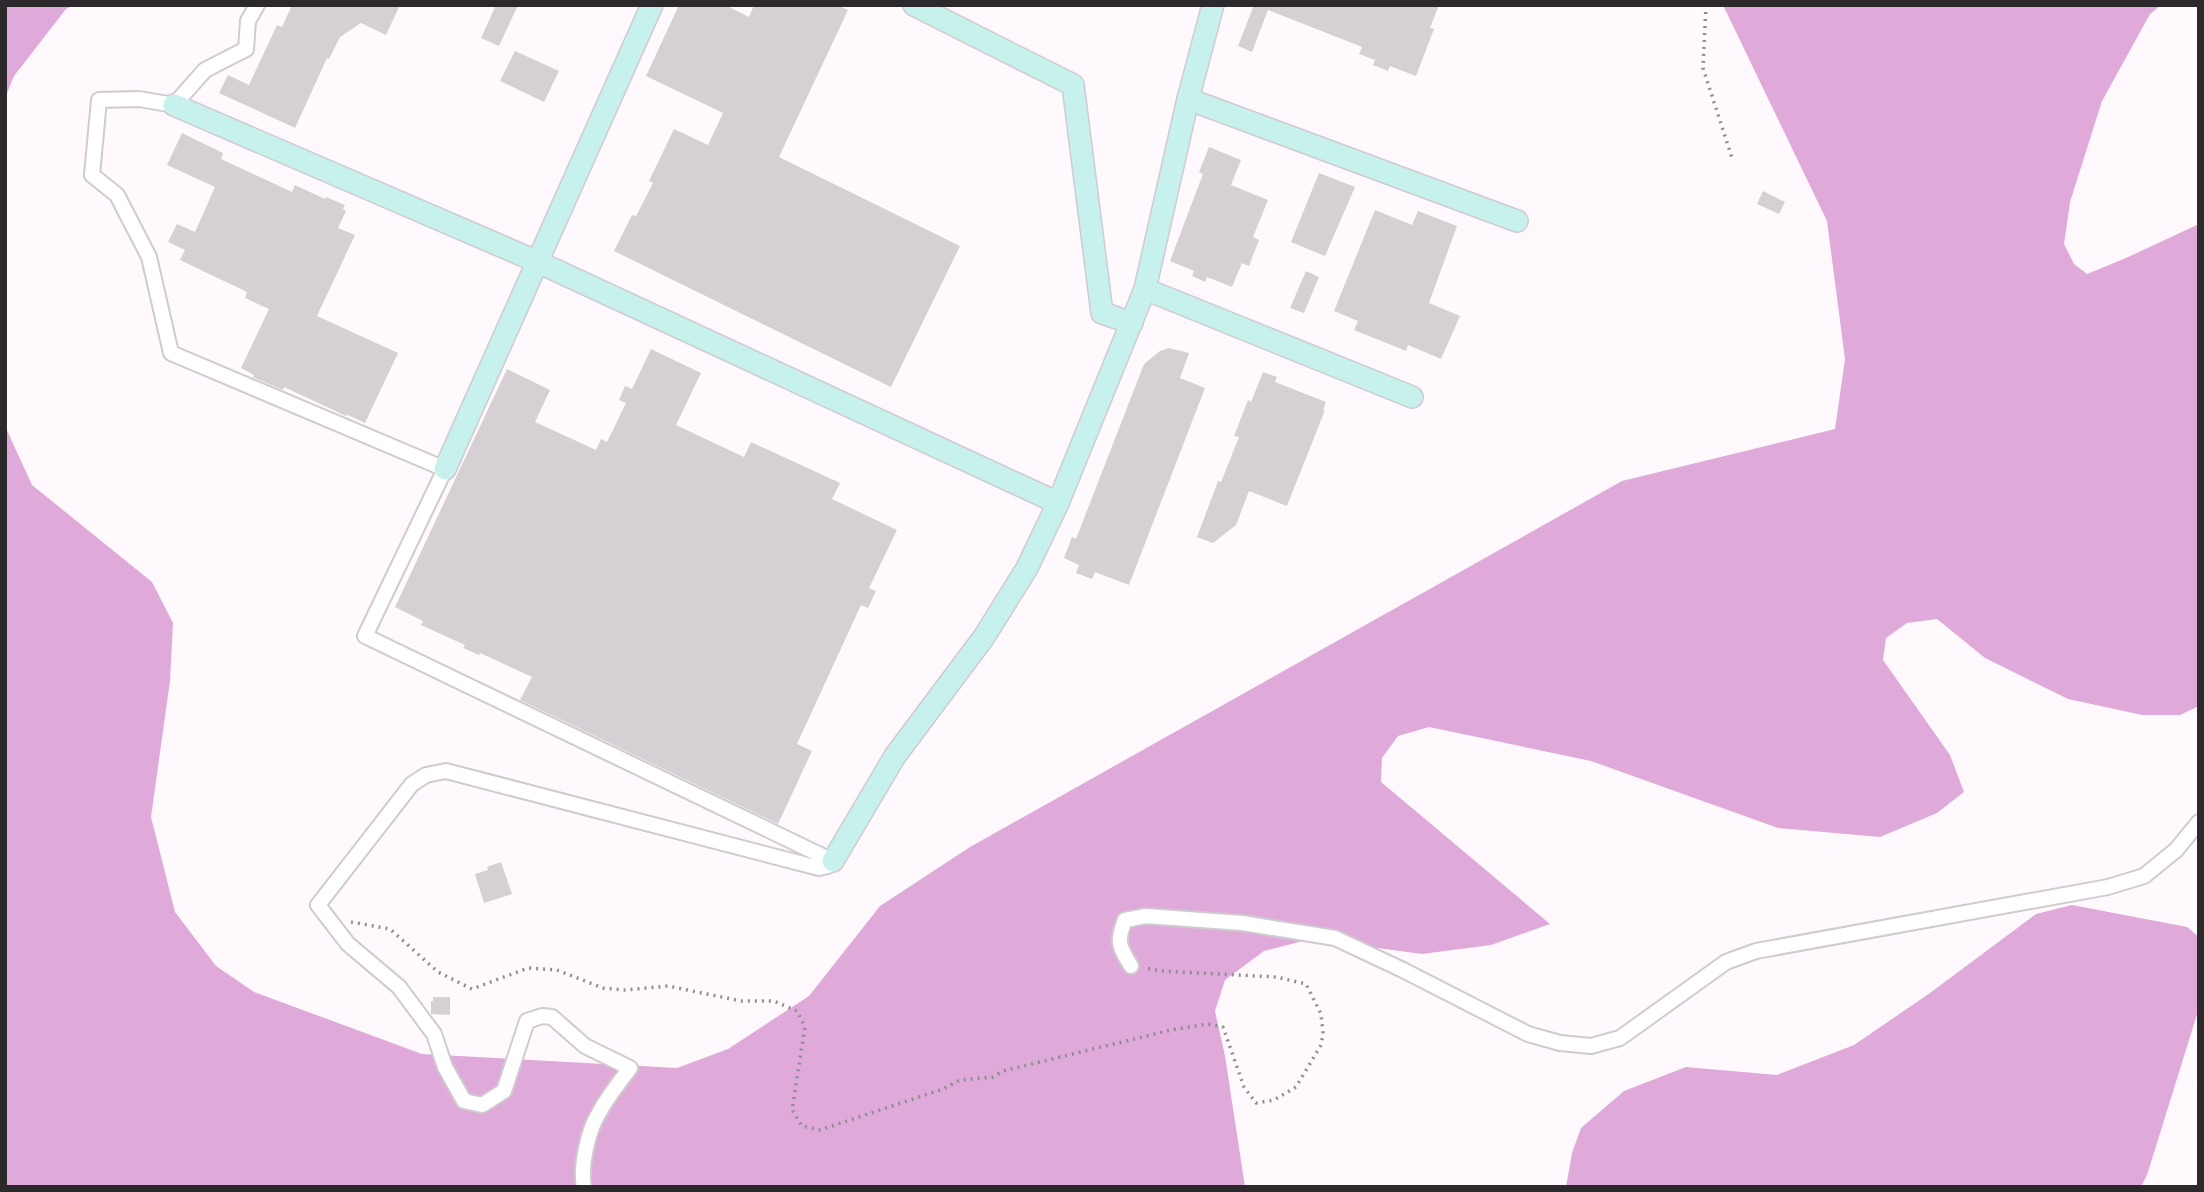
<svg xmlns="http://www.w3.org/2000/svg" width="2204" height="1192" font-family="Rubik,sans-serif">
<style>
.forest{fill:#dfa9da}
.building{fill:#d6d0d5}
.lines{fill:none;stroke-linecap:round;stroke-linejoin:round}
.street-casing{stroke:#d0cbd0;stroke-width:18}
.secondary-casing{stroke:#d0cbd0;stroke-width:24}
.path{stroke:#908d90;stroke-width:3.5;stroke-dasharray:2 5;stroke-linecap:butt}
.street{stroke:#fff;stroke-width:14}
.secondary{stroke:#c7f1ed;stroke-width:21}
</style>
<rect width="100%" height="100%" fill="#fff9fe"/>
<g class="forest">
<path d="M5,5h69l-8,4 -52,67 -9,22z"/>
<path d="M1723,5h438l-11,9 -48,87 -32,101 -6,42 10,20 13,10 39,-16 73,-34v482l-19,9h-38l-74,-16 -83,-41 -48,-39 -30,4 -21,15 -3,22 67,95 14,37 -27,21 -57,24 -102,-9 -187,-67 -162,-34 -31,9 -16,22 -1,24 169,142 -59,21 -69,9 -111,-15 -47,12 -39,29 -10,31 10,45 20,131h-1240v-761l27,59 120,97 21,41 -3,58 -19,136 24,95 41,54 38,26 168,62 255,14 51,-19 81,-53 71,-90 90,-59 652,-366 213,-52 10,-70 -18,-138z"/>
<path d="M2072,905l115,22 12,10v71l-52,167 -6,12h-575l6,-34 9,-25 43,-37 62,-24 91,8 77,-30 76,-52 106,-79z"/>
</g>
<g class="building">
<path d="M292,5h108l-14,30 -25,-12 -21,14 -11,22 -2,-1 -32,70 -76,-35 9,-18 21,10 28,-60 5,2z"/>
<path d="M496,5h22l-19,41 -18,-8z"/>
<path d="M679,5h46l24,12 5,-12h83l11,5 -69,147 181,89 -69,141 -277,-136 18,-36 4,1 17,-33 -4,-2 25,-52 34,16 15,-32 -77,-37z"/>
<path d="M1254,5h185l-9,23 4,1 -18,47 -26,-10 -2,5 -15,-6 2,-5 -16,-6 3,-7 -94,-37 -16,42 -14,-6z"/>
<path d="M515,51l44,20 -15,31 -44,-21z"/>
<path d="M182,133l41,20 -2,6 71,33 3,-7 30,14 1,-2 19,8 -2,4 3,2 -8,17 17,7 -38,81 81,37 -33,70 -17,-8 -2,1 -62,-29 -1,3 -30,-13 1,-2 -13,-7 28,-59 -24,-11 2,-6 -67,-32 5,-10 -17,-8 9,-18 18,8 20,-45 -48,-22z"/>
<path d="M1209,147l32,13 -10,25 37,15 -15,37 6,3 -10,26 -7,-3 -10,24 -25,-10 -2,5 -13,-6 2,-5 -24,-10 33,-87 -4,-2z"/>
<path d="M1319,173l36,14 -30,69 -34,-14z"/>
<path d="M1763,191l22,11 -6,12 -22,-10z"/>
<path d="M1375,210l37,15 6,-14 39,15 -28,77 31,13 -19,43 -33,-14 -2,6 -52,-21 4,-9 -24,-10z"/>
<path d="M1306,271l13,6 -15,36 -14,-5z"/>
<path d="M1169,348l20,5 -9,25 25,10 -76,197 -34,-13 -3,7 -16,-6 3,-8 -15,-7 8,-21 4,2 68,-175 16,-13z"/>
<path d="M651,349l50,24 -25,52 68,32 7,-15 89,41 -8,16 65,31 -28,58 7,3 -8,17 -7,-3 -64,139 15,7 -34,73 -258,-124 12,-23 -52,-24 -1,2 -16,-7 2,-3 -44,-20 2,-4 -28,-14 112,-238 43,21 -15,32 61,28 5,-11 6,3 19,-39 -7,-3 6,-14 7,3z"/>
<path d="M1263,372l14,5 -2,5 51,20 -3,8h2l-38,96 -38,-15 -13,34 -23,18 -16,-6 21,-56 3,1 18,-45 -5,-1 14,-36 3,2z"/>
<path d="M501,862l11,32 -28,9 -9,-29 13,-4 -1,-3z"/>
<path d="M433,997h17v18l-19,-1v-13h2z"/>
</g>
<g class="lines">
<defs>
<g id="street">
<path d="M257,5l-9,16 -2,28 -41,21 -31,35 -35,-6 -40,1 -7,75 25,20 32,62 22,96 274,116 -80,167 468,225 -5,5 -9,2 -373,-97 -20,4 -14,9 -94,121 30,39 51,43 35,47 11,33 19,34 18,4 22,-14 23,-70 15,-5 10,1 33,29 45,22c-10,14 -23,29 -31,45 -11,17 -19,54 -15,74"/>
<path d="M1131,966c-12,-20 -15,-24 -6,-46l21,-4 96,7 93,15 68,32 125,64 32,9 31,3 29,-8 106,-76 30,-11 352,-64 36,-11 32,-26 23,-28"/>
</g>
<g id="secondary">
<path d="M914,5l159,80 29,228 30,10"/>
<path d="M1188,99l329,122"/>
<path d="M174,105l364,157 520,241"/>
<path d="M1145,289l267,108"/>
<path d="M445,469l207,-464"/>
<path d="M833,861l62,-105 89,-119 43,-69 31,-65 87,-214 43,-190 25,-94"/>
</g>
</defs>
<use href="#street" class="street-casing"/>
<use href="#secondary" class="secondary-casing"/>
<g class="path">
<path d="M1706,5l-3,63 30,93"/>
<path d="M351,922l39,7 48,43 34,17 56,-21 29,2 46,18 22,2 43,-4 73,15h33l23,10 8,16 -13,83 10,16 18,4 123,-41 17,-9 33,-3 10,-6 168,-41 37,-6 15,3 21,60 12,16 18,-3 22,-13 25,-42 2,-12 -2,-19 -15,-30 -30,-7 -114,-6 -18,-3"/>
</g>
<use href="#street" class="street"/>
<use href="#secondary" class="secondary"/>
</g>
<rect width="2204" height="1192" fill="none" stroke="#2b292b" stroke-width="14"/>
</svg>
